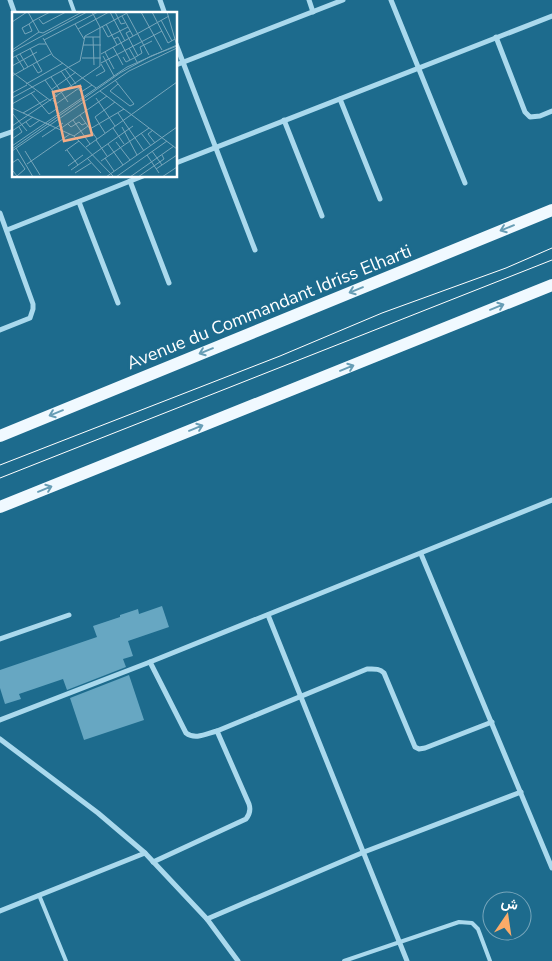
<svg xmlns="http://www.w3.org/2000/svg" width="552" height="961" font-family="'Nunito Sans',Vazirmatn,sans-serif">
<style>
.building{fill:#67a7c2}
.lines{fill:none;stroke-linecap:round;stroke-linejoin:round}
.service{stroke:#aad9ed;stroke-width:4}
.minor{stroke:#aad9ed;stroke-width:5}
.primary{stroke:#f0f9ff;stroke-width:12}
.tram{stroke:#fff;stroke-width:1}
.oneway{stroke:#679db5}
.labels{text-anchor:middle;stroke-width:5;stroke-linejoin:round;paint-order:stroke}
.street-label{font-size:18px;fill:#fff;stroke:#1d6b8d}
.inset-road{fill:none;stroke:#77a6bb;stroke-width:1}
.view{fill:#f4ac86;fill-opacity:0.15;stroke:#f4ac86;stroke-width:2.5}
.inset-edge{fill:none;stroke:#fff;stroke-width:2.5}
</style>
<rect width="100%" height="100%" fill="#1d6b8d"/>
<g class="building">
<path d="M162,606l7,21 -41,14 5,15 -10,3 3,8 -59,23 -4,-11 -44,15 2,5 -16,5 -5,-16v-18l97,-33 -4,-11 27,-9v-2l18,-6 1,5z"/>
<path d="M129,675l15,45 -60,20 -14,-42z"/>
</g>
<g class="lines">
<g class="service">
<path d="M70,0l5,14"/>
<path d="M39,895l27,66"/>
<path d="M344,961l115,-39 13,1 6,6 12,32"/>
</g>
<g class="minor">
<path d="M10,0l5,14"/>
<path d="M160,0l5,14"/>
<path d="M309,0l4,12"/>
<path d="M391,0l74,183"/>
<path d="M496,37l29,75 5,5 10,-1 12,-5"/>
<path d="M176,44l79,206"/>
<path d="M176,65l167,-65"/>
<path d="M340,99l40,100"/>
<path d="M284,120l38,96"/>
<path d="M0,136l14,-5"/>
<path d="M176,163l376,-147"/>
<path d="M130,181l39,102"/>
<path d="M79,202l39,101"/>
<path d="M0,213l33,91v5l-3,9 -30,12"/>
<path d="M7,230l136,-54"/>
<path d="M421,554l131,314"/>
<path d="M268,615l139,346"/>
<path d="M0,639l69,-24"/>
<path d="M150,662l36,71c9,7 20,1 31,-2l150,-62c7,0 12,-1 17,4l31,74 4,2 6,-1 67,-26"/>
<path d="M0,720l150,-58 402,-162"/>
<path d="M0,739l98,74 47,40 62,66 31,42"/>
<path d="M153,862l93,-43c4,-5 5,-9 3,-15l-32,-73"/>
<path d="M0,911l145,-58"/>
<path d="M207,919l157,-67 157,-60"/>
</g>
<g class="primary">
<path d="M0,436l552,-226"/>
<path d="M0,507l552,-222"/>
</g>
<g class="tram">
<path d="M0,465l280,-109 102,-43 124,-45 46,-20"/>
<path d="M0,478l552,-218"/>
</g>
</g>
<defs><path id="oneway-shaft" d="M-6 0H5M1.5-3L5.5 0L1.5 3" fill="none" stroke-width="1.6" stroke-linecap="round" stroke-linejoin="round" transform="scale(1.25)"/></defs>
<g class="oneway">
<use href="#oneway-shaft" transform="translate(507 228) rotate(158)"/>
<use href="#oneway-shaft" transform="translate(356 290) rotate(158)"/>
<use href="#oneway-shaft" transform="translate(497 307) rotate(-22)"/>
<use href="#oneway-shaft" transform="translate(206 351) rotate(158)"/>
<use href="#oneway-shaft" transform="translate(347 368) rotate(-22)"/>
<use href="#oneway-shaft" transform="translate(56 413) rotate(158)"/>
<use href="#oneway-shaft" transform="translate(196 428) rotate(-22)"/>
<use href="#oneway-shaft" transform="translate(45 489) rotate(-22)"/>
</g>
<g class="labels">
<g class="street-label">
<text transform="translate(269 307) rotate(-22)" y="6">Avenue du Commandant Idriss Elharti</text>
</g>
</g>
<g transform="translate(12 12)">
<rect width="165" height="165" fill="#1d6b8d"/>
<path class="inset-road" d="M16,0l11,20M98,0l15,29M103,0l6,12 4,-1M129,0l21,38M140,0l16,31 7,-4M155,0l10,34M115,2l22,41M110,4l11,20M27,7l4,5 23,-12M149,8l11,21M0,10l15,-10M17,12l3,7 -7,3 -3,-6 7,-4 4,-3 17,-9M63,12l9,15M94,12l11,21M90,14l6,11 20,-10M66,17l31,-17M118,19l-4,2 12,23M72,25h16M81,25l1,28M31,26l10,18 43,32M102,27l4,-2 12,23M32,28l54,-28M71,33h18M101,35l10,18M18,36l7,14M117,36l8,14M0,38l27,-18 4,1 39,-21M0,40l75,-40M93,40l9,17M8,42l8,13M89,42l68,-38M4,44l8,13M91,44l11,20M111,45l3,5 8,-4 8,-5 -2,-6 12,-6M0,46l27,-14h7M70,46h19M89,51l61,-32M21,53l5,8 4,-2 -5,-9M0,54l25,-14M53,57l11,15M49,59l11,16M0,60l39,29M0,64l39,-22M84,64l9,-5 -4,-7M39,65l17,25M33,68l12,17M103,68l19,24M14,72l37,-21M106,72l-8,7 20,15 4,-2M66,76l3,4 11,-7M39,78l25,-18M88,79l77,58M0,81l15,-8M19,81l18,21 9,-6 -5,-8M0,86l68,-37 5,-25 44,-24M84,86l19,28M0,92l23,-13M44,92l26,-18M0,96l62,28 40,41M11,101l24,-14M106,101l26,38M1,102l14,17M68,103l17,24M61,108l17,24M14,110l4,5 10,-7M56,112l3,3 8,-5 3,3 4,-2M0,114l88,-60v-39l-8,-15M110,115l15,28M101,116l11,16M48,117l47,-33M78,117l34,-20M141,118l-5,4 7,9M0,119l21,-14M93,121l-10,-16 20,-15M129,121l10,13M62,124l14,-10M30,125l21,-14M0,127l10,-7 -3,-5M84,128l11,16M104,130l14,18M96,132l15,21M0,134l115,-79 50,-22M74,135l91,-65M4,136l17,29M0,137l108,-76 31,-17 26,-10M55,138l11,15M0,139l117,-80 48,-23M13,139l15,24M53,139l14,-10M140,139l10,14M135,143l12,18M75,146l14,15M93,146l9,13M89,149l48,-33M0,151l6,-4 7,10 -8,7 -4,-5M15,152l43,-30M56,154l15,-11M144,157l21,-14M59,158l62,-44M63,161l16,-10M94,165l71,-50M104,165l51,-36M118,165l44,-31M126,165l26,-18 -2,-4M150,165l15,-10"/>
<path class="view" d="M68,74l12,49 -28,6 -11,-49z"/>
<rect width="165" height="165" class="inset-edge"/>
</g>
<g transform="translate(507 916) rotate(13)"><circle r="24" fill="#1d6b8d" stroke="#77a6bb"/>
<path d="M0-4L9 19L0 12L-9 19Z" fill="#fcab68"/>
<text y="-8" font-size="14" font-weight="bold" text-anchor="middle" fill="#ffffff">ش</text>
</g>
</svg>
